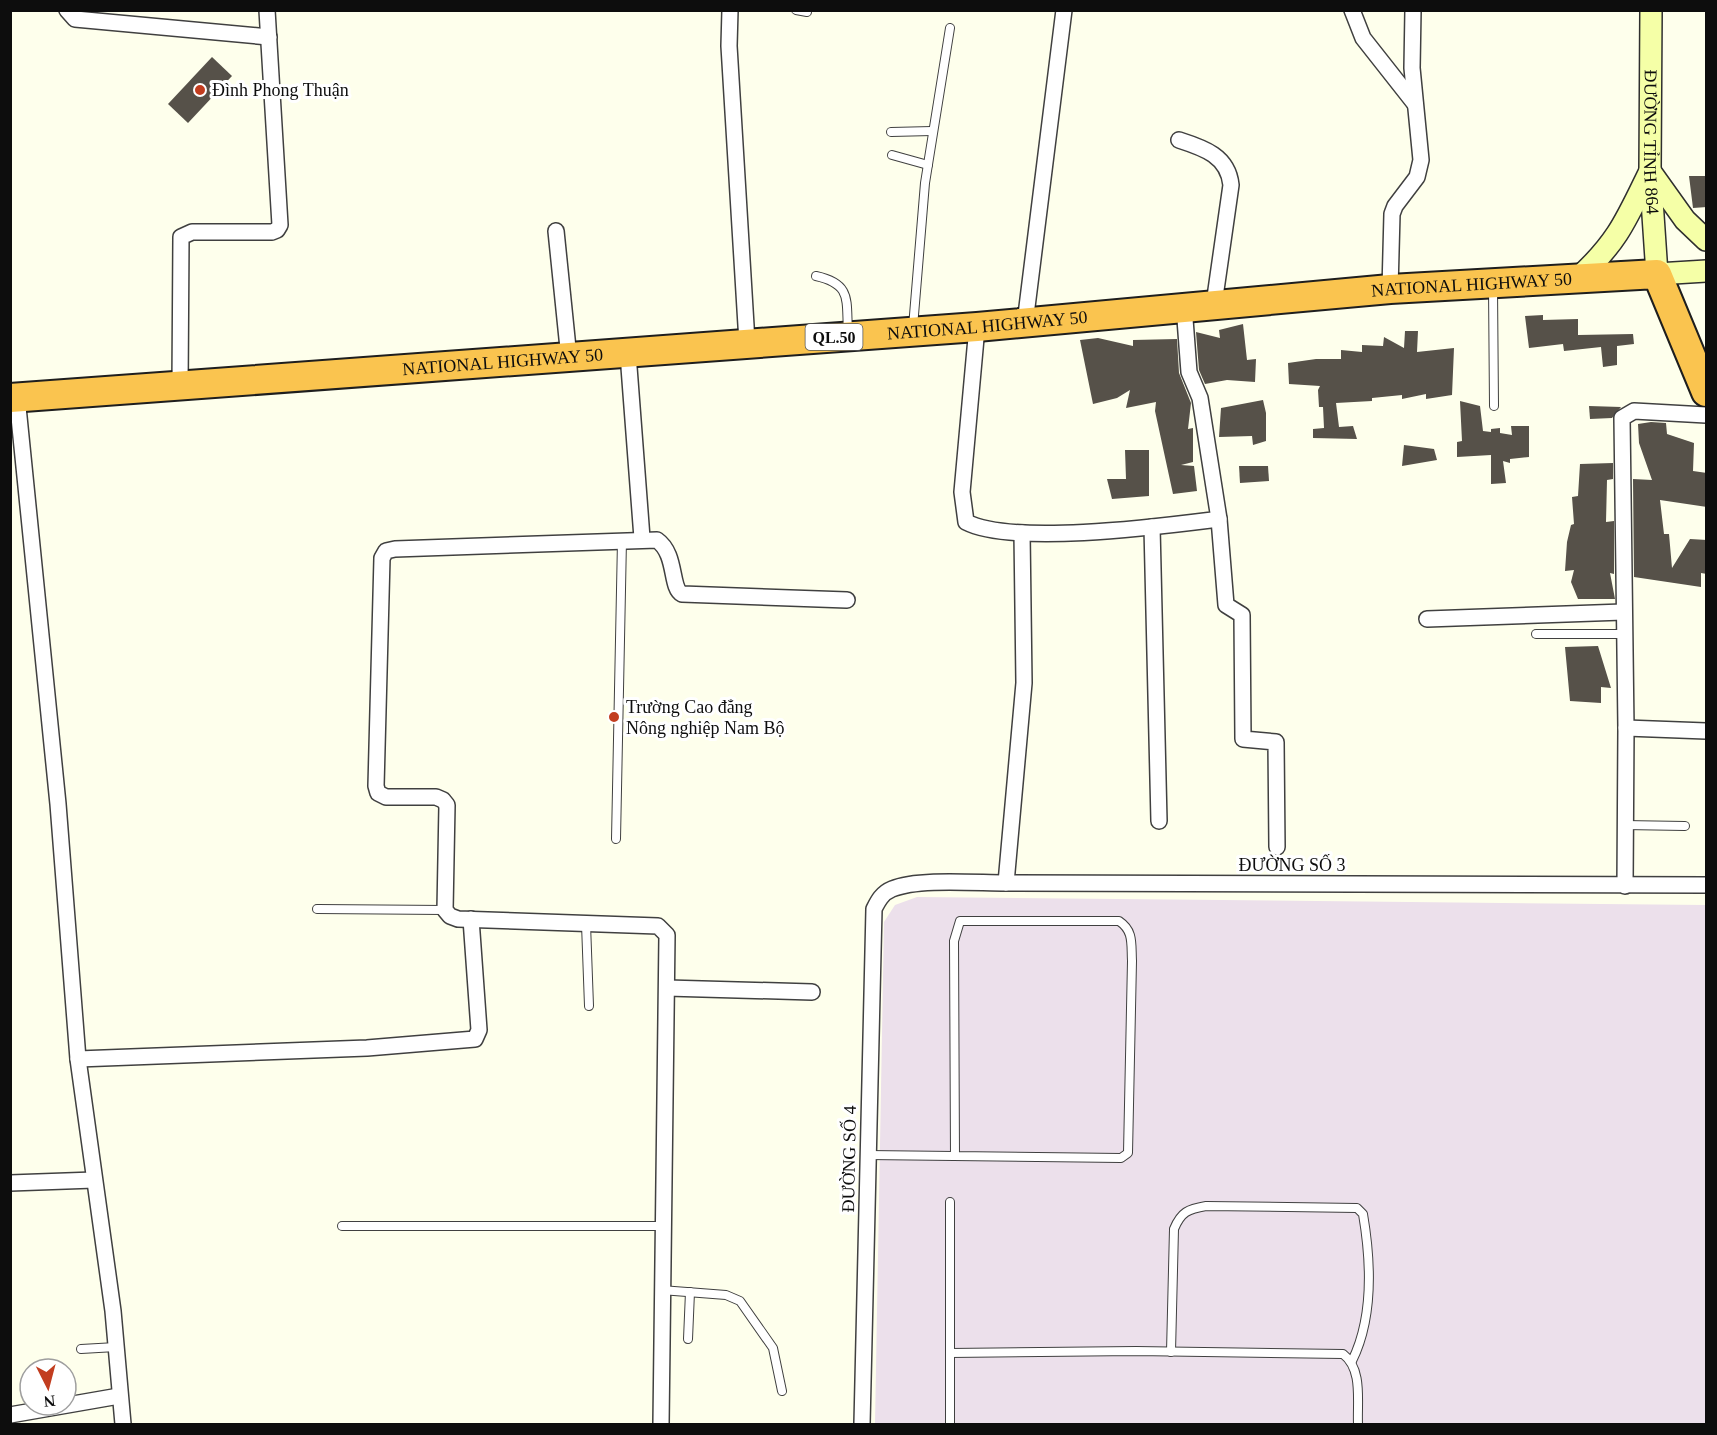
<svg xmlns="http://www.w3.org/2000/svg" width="1717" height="1435" font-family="'Times New Roman',serif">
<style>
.industrial{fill:#ece0eb}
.building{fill:#565149}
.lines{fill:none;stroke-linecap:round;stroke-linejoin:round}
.lane-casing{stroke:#404040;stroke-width:10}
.street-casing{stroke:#404040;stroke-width:18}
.secondary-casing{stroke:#2f2f2f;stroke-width:24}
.highway-casing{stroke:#1e1e1e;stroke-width:32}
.lane{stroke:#fff;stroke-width:8}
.street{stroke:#fff;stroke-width:15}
.secondary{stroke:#f5ffa7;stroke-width:21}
.highway{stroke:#fac44f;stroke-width:28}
.poi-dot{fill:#c23d1f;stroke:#fff;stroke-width:2}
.labels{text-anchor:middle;stroke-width:6;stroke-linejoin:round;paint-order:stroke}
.shield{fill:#fff;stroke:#565656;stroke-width:1.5}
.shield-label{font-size:16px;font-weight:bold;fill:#0d0d0d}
.poi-label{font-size:18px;fill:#0d0d0d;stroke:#fff;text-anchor:start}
.street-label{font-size:18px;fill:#0d0d0d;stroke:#fff}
</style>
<rect width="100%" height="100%" fill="#feffec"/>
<path class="industrial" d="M917,897l789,8v519h-831l9,-502 11,-17z"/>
<g class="building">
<path d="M212,57l20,19 -44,47 -20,-19z"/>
<path d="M1689,176h18v31l-14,1z"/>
<path d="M1543,315v5l35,-1v16l55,-1 1,10 -17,2v19l-14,2 -2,-20 -37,4 -1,-7 -34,4 -4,-32z"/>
<path d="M1243,324l4,36 9,-1 -1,23 -28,-2 -22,4 -6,-14 -3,-38 24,6 -1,-8z"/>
<path d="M1405,331h13l-1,21 37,-4 -2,47 -26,4v-5l-24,5v-4l-30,3v3l-36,2 3,24 14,-1 4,13 -44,-1v-9l11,-1 -1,-21h-4l-1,-17 2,-4 -31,-2 -1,-21 28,-4h25v-9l21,2v-7l21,1 1,-9 20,11z"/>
<path d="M1098,338l35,8v-6l44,-1 2,34 12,30 -3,26 5,-1v34l-12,3 13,1 3,25 -24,3 -18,-83 1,-9 -30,6 4,-18 -13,8 -24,6 -13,-64z"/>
<path d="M1263,400l3,13v28l-13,4 -1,-9 -33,1 2,-29z"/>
<path d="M1460,401l20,5 3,25 8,1v-3l9,-1v5l12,2 -1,-9h18v31l-19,2v4l-7,-2 3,22 -15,1v-29l-34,2v-15l5,-1z"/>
<path d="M1589,406l32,1 -9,11 -22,1z"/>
<path d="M1651,422l15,1 1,11 27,9 -1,28 14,2v34l-47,-7 4,34h5l3,34 18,-29 17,1v34l-6,-1v14l-67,-10 -1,-98 19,1 -13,-37 -1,-19z"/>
<path d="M1404,445l30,4 3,11 -35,6z"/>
<path d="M1125,450h24v46l-37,3 -5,-20h19z"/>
<path d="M1613,463v16l-6,1 -1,42 8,-1v53l-4,-1 5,26h-37l-7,-17 3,-12 -9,1 2,-29 4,-17 3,-1 -2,-27 6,-1 2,-32z"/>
<path d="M1239,466h29l1,15 -29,2z"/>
<path d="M1598,646l13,42 -10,-1v16l-31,-2 -5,-54z"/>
</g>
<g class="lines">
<defs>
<g id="lane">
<path d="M796,10l11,2"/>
<path d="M891,132l41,-1"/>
<path d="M892,155l36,10"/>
<path d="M816,276c36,8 30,24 32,55"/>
<path d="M1493,288l1,118"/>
<path d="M913,327l12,-144 25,-155"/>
<path d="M1536,634h87"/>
<path d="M1624,825l61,1"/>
<path d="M616,839l6,-299"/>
<path d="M317,909l128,1"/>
<path d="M586,924l3,82"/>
<path d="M868,1155l253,3 7,-5 4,-192c-1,-17 2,-30 -13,-40h-159l-6,20 1,215"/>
<path d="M950,1202v151l186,-2 207,3c20,15 14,47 15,70"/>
<path d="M342,1226h320"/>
<path d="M661,1290l65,5 14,6 33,47 9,43"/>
<path d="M688,1339l2,-47"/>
<path d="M81,1349l35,-2"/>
<path d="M1171,1352l3,-123c7,-17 14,-20 32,-23l151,2 6,6c8,47 11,103 -11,147"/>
<path d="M950,1353v71"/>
</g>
<g id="street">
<path d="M67,10l8,9 194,18"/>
<path d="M730,10l-1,36 18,296"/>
<path d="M1352,10l11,28 52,66"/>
<path d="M1179,140c25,8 49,16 52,45l-17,119"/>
<path d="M556,231l13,127"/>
<path d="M1390,289l2,-75 3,-8 22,-29 4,-17 -9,-92 1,-58"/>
<path d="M1025,323l39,-313"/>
<path d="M977,327l-15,165 4,30c47,24 197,4 253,-3l-19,-121 -11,-26 -5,-66"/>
<path d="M628,354l14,184"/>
<path d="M180,387l1,-150 11,-5h80l5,-2 3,-5 -13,-215"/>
<path d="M17,397l41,407 20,255 35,252 10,113"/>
<path d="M1219,519l7,86 16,10 1,124 33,3 1,105"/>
<path d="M1152,527l7,294"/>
<path d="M1427,619l196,-7"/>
<path d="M1626,728l80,3"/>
<path d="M1006,883l18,-200 -2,-150"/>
<path d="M1625,886l1,-158 -4,-310 12,-7 72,4"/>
<path d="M667,988l145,4"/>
<path d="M78,1059l289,-11 108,-9 4,-9 -8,-111"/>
<path d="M10,1183l84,-3"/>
<path d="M10,1415l109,-19"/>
<path d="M661,1424l6,-489 -9,-9 -200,-7 -8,-3 -5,-6 2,-105 -4,-5 -7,-3h-50l-8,-4 -2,-7 6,-228 4,-7 9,-2 262,-9c20,14 13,48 25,54l165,6"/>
<path d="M862,1424l12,-515c4,-8 8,-16 18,-20 26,-11 84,-6 114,-6l700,2"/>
</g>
<g id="secondary">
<path id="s1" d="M1651,10l-1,161 7,103 49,-3"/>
<path d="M1578,278c40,-36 49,-60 72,-107l35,49 21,20"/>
</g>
<g id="highway">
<path id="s2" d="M10,398l967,-71 413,-38 267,-15 49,118"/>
</g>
</defs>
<use href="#lane" class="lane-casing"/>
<use href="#street" class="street-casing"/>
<use href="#secondary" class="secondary-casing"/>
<use href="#highway" class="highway-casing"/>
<use href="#lane" class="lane"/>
<use href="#street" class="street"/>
<use href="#secondary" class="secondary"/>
<use href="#highway" class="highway"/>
</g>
<g class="poi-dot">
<circle cx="200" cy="90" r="6"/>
<circle cx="614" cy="717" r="6"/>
</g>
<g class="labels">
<rect class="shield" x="805.5" y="324" width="57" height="26" rx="4.5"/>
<g class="shield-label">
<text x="834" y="343">QL.50</text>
</g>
<g class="poi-label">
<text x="212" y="96">Đình Phong Thuận</text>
<text x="626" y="713">Trường Cao đẳng<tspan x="626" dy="21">Nông nghiệp Nam Bộ</tspan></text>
</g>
<g class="street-label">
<text dy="6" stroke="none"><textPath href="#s1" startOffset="132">ĐƯỜNG TỈNH 864</textPath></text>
<text dy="6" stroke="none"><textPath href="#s2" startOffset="1466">NATIONAL HIGHWAY 50</textPath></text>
<text dy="6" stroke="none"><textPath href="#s2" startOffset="980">NATIONAL HIGHWAY 50</textPath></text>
<text dy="6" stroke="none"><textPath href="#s2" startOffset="494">NATIONAL HIGHWAY 50</textPath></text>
<text x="1292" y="871">ĐƯỜNG SỐ 3</text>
<text transform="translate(849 1159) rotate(-89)" y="6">ĐƯỜNG SỐ 4</text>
</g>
</g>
<rect width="1717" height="1435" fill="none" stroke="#0d0d0d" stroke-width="24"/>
<g transform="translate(48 1387) rotate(174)"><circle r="28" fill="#ffffff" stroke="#9e9e9e" stroke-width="1.5"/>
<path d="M0-4.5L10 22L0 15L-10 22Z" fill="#c23d1f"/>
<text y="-9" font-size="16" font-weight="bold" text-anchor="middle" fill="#0d0d0d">N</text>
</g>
</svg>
